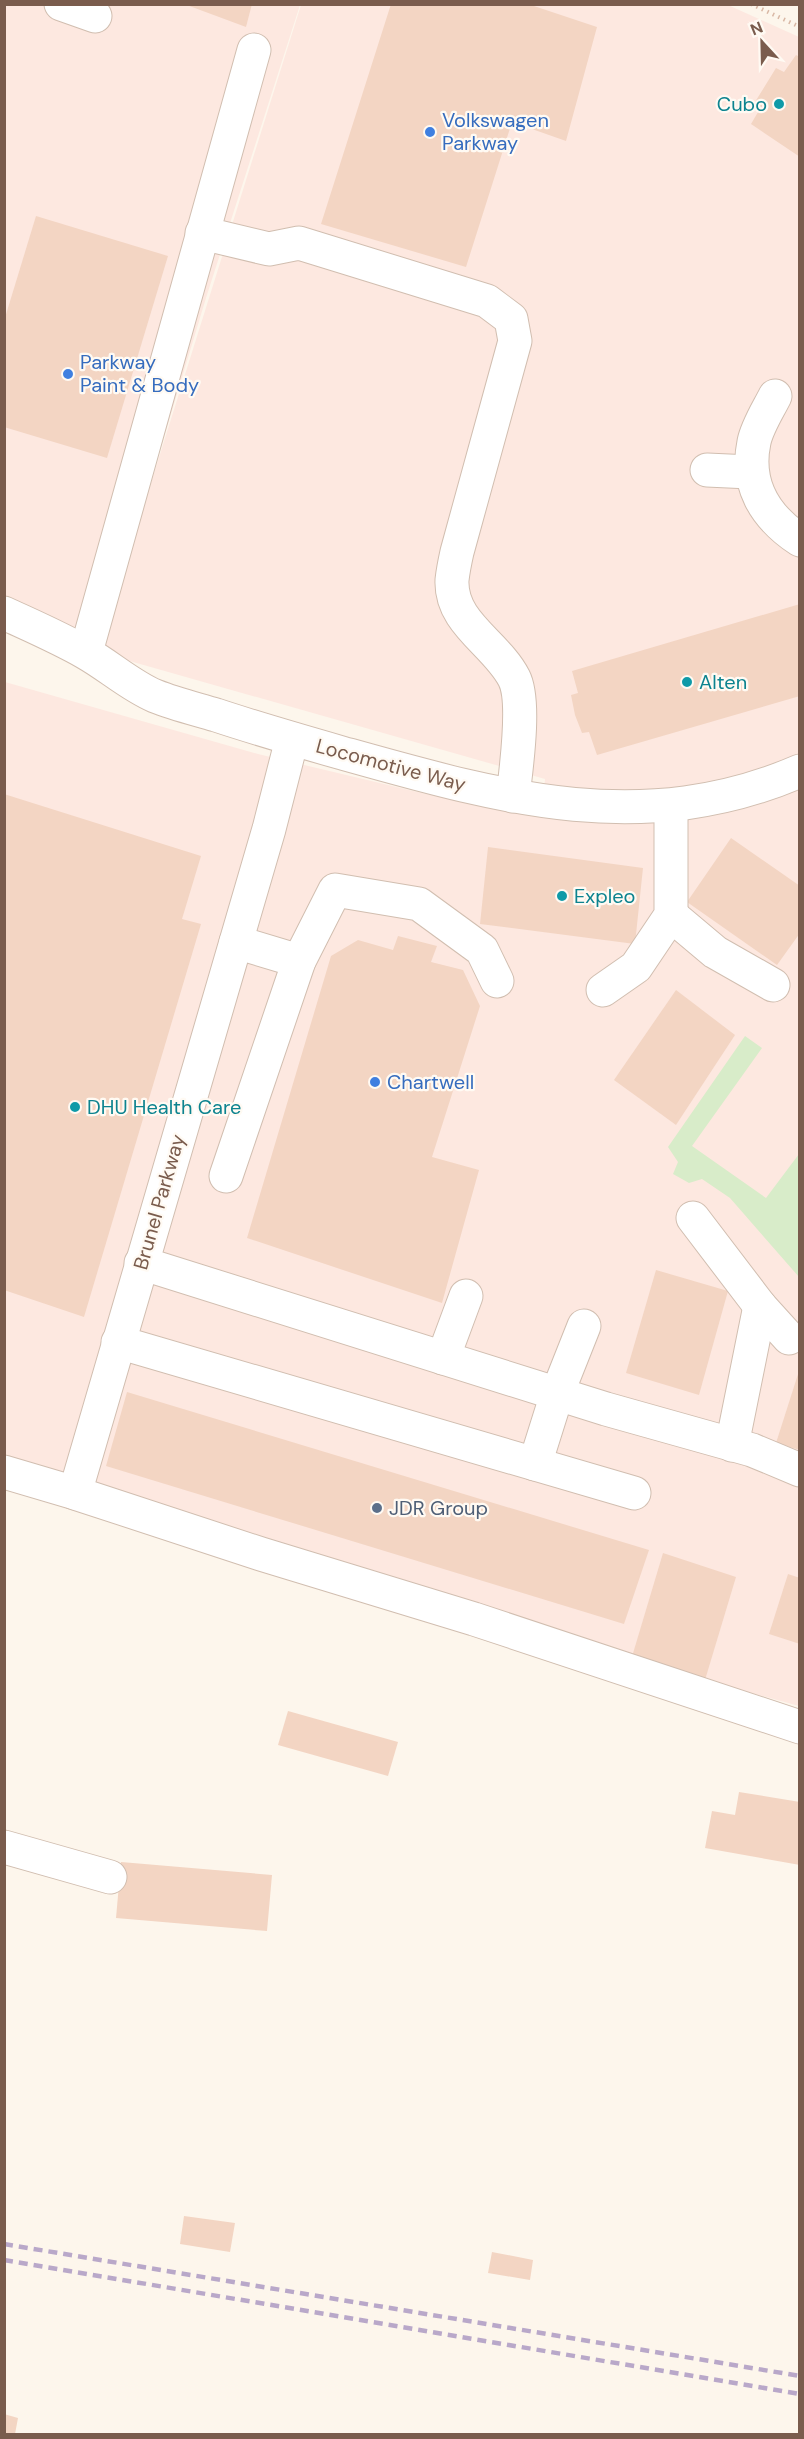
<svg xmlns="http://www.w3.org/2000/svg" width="804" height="2439" font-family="'DM Sans',sans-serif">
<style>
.commercial{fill:#fde8e0}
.green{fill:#d8ecc9}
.building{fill:#f3d5c3}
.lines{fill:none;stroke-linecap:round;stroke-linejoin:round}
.minor-casing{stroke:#d1beb0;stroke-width:35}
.path{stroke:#d9b8a5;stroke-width:4;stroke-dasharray:1.5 4.5;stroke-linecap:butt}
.minor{stroke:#fff;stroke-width:33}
.rail{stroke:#b9a8c9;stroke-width:4.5;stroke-dasharray:9 6;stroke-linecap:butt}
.culture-dot{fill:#0f9aa8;stroke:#fffaf3;stroke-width:2}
.shop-dot{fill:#3f7fe0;stroke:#fffaf3;stroke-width:2}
.service-dot{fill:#5c6f8a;stroke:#fffaf3;stroke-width:2}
.labels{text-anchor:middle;stroke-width:4.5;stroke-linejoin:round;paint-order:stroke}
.culture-label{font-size:20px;fill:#0d838f;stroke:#fffaf3;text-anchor:start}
.shop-label{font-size:20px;fill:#366cbe;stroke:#fffaf3;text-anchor:start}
.street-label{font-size:20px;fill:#7a5c4d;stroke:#fffaf3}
.service-label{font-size:20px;fill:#4e5e75;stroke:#fffaf3;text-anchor:start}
</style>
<rect width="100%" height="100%" fill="#fdf6ec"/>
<path class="commercial" d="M5,5h295l-94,293 -77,255 172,-548h427l71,32v1669l-168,-46 -528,-175 -98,-30v-773l253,72 168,40 116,21 3,-36 -447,-127 -93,-44z"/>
<path class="green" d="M745,1036l17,12 -70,98 74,52 33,-44v123l-69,-79 -28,-19 -13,4 -16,-9 5,-12 -10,-15z"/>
<g class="building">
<path d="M184,4h68l-6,23z"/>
<path d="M391,4h137l69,23 -31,114 -54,-19 -46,145 -145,-43z"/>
<path d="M796,55l4,2v100l-49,-33 10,-17 -6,-5 21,-34 8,4z"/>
<path d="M36,216l132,40 -61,202 -103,-31v-106z"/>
<path d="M800,604v92l-203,59 -8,-23 -7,1 -7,-18 -4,-20 7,-2 -6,-22z"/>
<path d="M4,794l197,62 -19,63 19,5 -117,393 -80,-27z"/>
<path d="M731,838l69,48v47l-23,32 -90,-63z"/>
<path d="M488,847l155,21 -8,76 -155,-20z"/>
<path d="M398,936l39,10 -6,16 32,8 17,36 -48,151 47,13 -37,133 -195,-65 84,-282 27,-16 35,10z"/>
<path d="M676,990l59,45 -59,90 -62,-45z"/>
<path d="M656,1270l72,21 -29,104 -73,-22z"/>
<path d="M799,1371h1v79l-24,-7z"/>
<path d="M127,1392l522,158 -25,74 -518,-158z"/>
<path d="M663,1553l73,24 -31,103 -74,-20z"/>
<path d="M788,1574l12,4v66l-31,-10z"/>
<path d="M288,1711l110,31 -10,34 -110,-31z"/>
<path d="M739,1792l61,10v63l-95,-17 7,-37 23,4z"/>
<path d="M121,1862l151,13 -5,56 -151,-13z"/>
<path d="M184,2216l51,7 -5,29 -50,-8z"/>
<path d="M492,2252l41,8 -3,20 -42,-7z"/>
<path d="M4,2414l14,4 -3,16h-11z"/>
</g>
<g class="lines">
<defs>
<g id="minor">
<path d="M61,4l34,12"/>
<path d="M202,233l67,16 30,-6 188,58 24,18 4,22 -58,211c-2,9 -4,19 -5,28 -2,43 44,63 62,98 12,23 2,91 -1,118"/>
<path d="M775,396c-7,14 -18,31 -21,46 -9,43 11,75 46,98"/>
<path d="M707,470l43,2"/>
<path d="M4,613c28,13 56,25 82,40 23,13 45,33 69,43 20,8 41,13 61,19 42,14 84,26 126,38 157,44 300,86 458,18"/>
<path d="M86,652l168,-602"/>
<path d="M671,915l44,37 58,33"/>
<path d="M236,942l63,19"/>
<path d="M603,990l33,-23 35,-52v-109"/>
<path d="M226,1176l73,-215 36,-71 84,14 63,46 15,31"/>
<path d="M693,1218l67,88 29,32"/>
<path d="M141,1263l465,146 146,41 48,20"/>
<path d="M118,1342l516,151"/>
<path d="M443,1358l23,-62"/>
<path d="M732,1445l28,-139"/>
<path d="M535,1464l22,-70 27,-68"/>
<path d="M4,1472l71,21 186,61 213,65 326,108"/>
<path d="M75,1493l194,-664 23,-90"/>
<path d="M4,1847l106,30"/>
</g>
</defs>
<use href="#minor" class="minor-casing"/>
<path class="path" d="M751,4l49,23"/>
<use href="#minor" class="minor"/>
<g class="rail">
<path d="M4,2244l796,132"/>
<path d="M4,2260l796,134"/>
</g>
</g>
<g class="culture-dot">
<circle cx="779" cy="104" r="6"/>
<circle cx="687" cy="682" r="6"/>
<circle cx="562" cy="896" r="6"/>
<circle cx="75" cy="1107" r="6"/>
</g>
<g class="shop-dot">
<circle cx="430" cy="132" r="6"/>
<circle cx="68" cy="374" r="6"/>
<circle cx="375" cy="1082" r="6"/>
</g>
<circle class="service-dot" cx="377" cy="1508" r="6"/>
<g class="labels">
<g class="culture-label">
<text x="767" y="111" text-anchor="end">Cubo</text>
<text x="699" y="689">Alten</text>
<text x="574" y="903">Expleo</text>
<text x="87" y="1114">DHU Health Care</text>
</g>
<g class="shop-label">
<text x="442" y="127">Volkswagen<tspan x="442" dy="23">Parkway</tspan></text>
<text x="80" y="369">Parkway<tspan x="80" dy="23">Paint &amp; Body</tspan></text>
<text x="387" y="1089">Chartwell</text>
</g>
<g class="street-label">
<text transform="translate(391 765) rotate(15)" y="7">Locomotive Way</text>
<text transform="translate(159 1202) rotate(-74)" y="7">Brunel Parkway</text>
</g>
<g class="service-label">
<text x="389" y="1515">JDR Group</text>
</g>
</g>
<rect width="804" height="2439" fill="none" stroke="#7a5c4d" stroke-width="12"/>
<g transform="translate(762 42) rotate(338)" stroke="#fffaf3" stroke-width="4.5" paint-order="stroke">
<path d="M0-4.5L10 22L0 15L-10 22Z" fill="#7a5c4d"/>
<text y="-9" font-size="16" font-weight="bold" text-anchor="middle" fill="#7a5c4d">N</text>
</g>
</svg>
